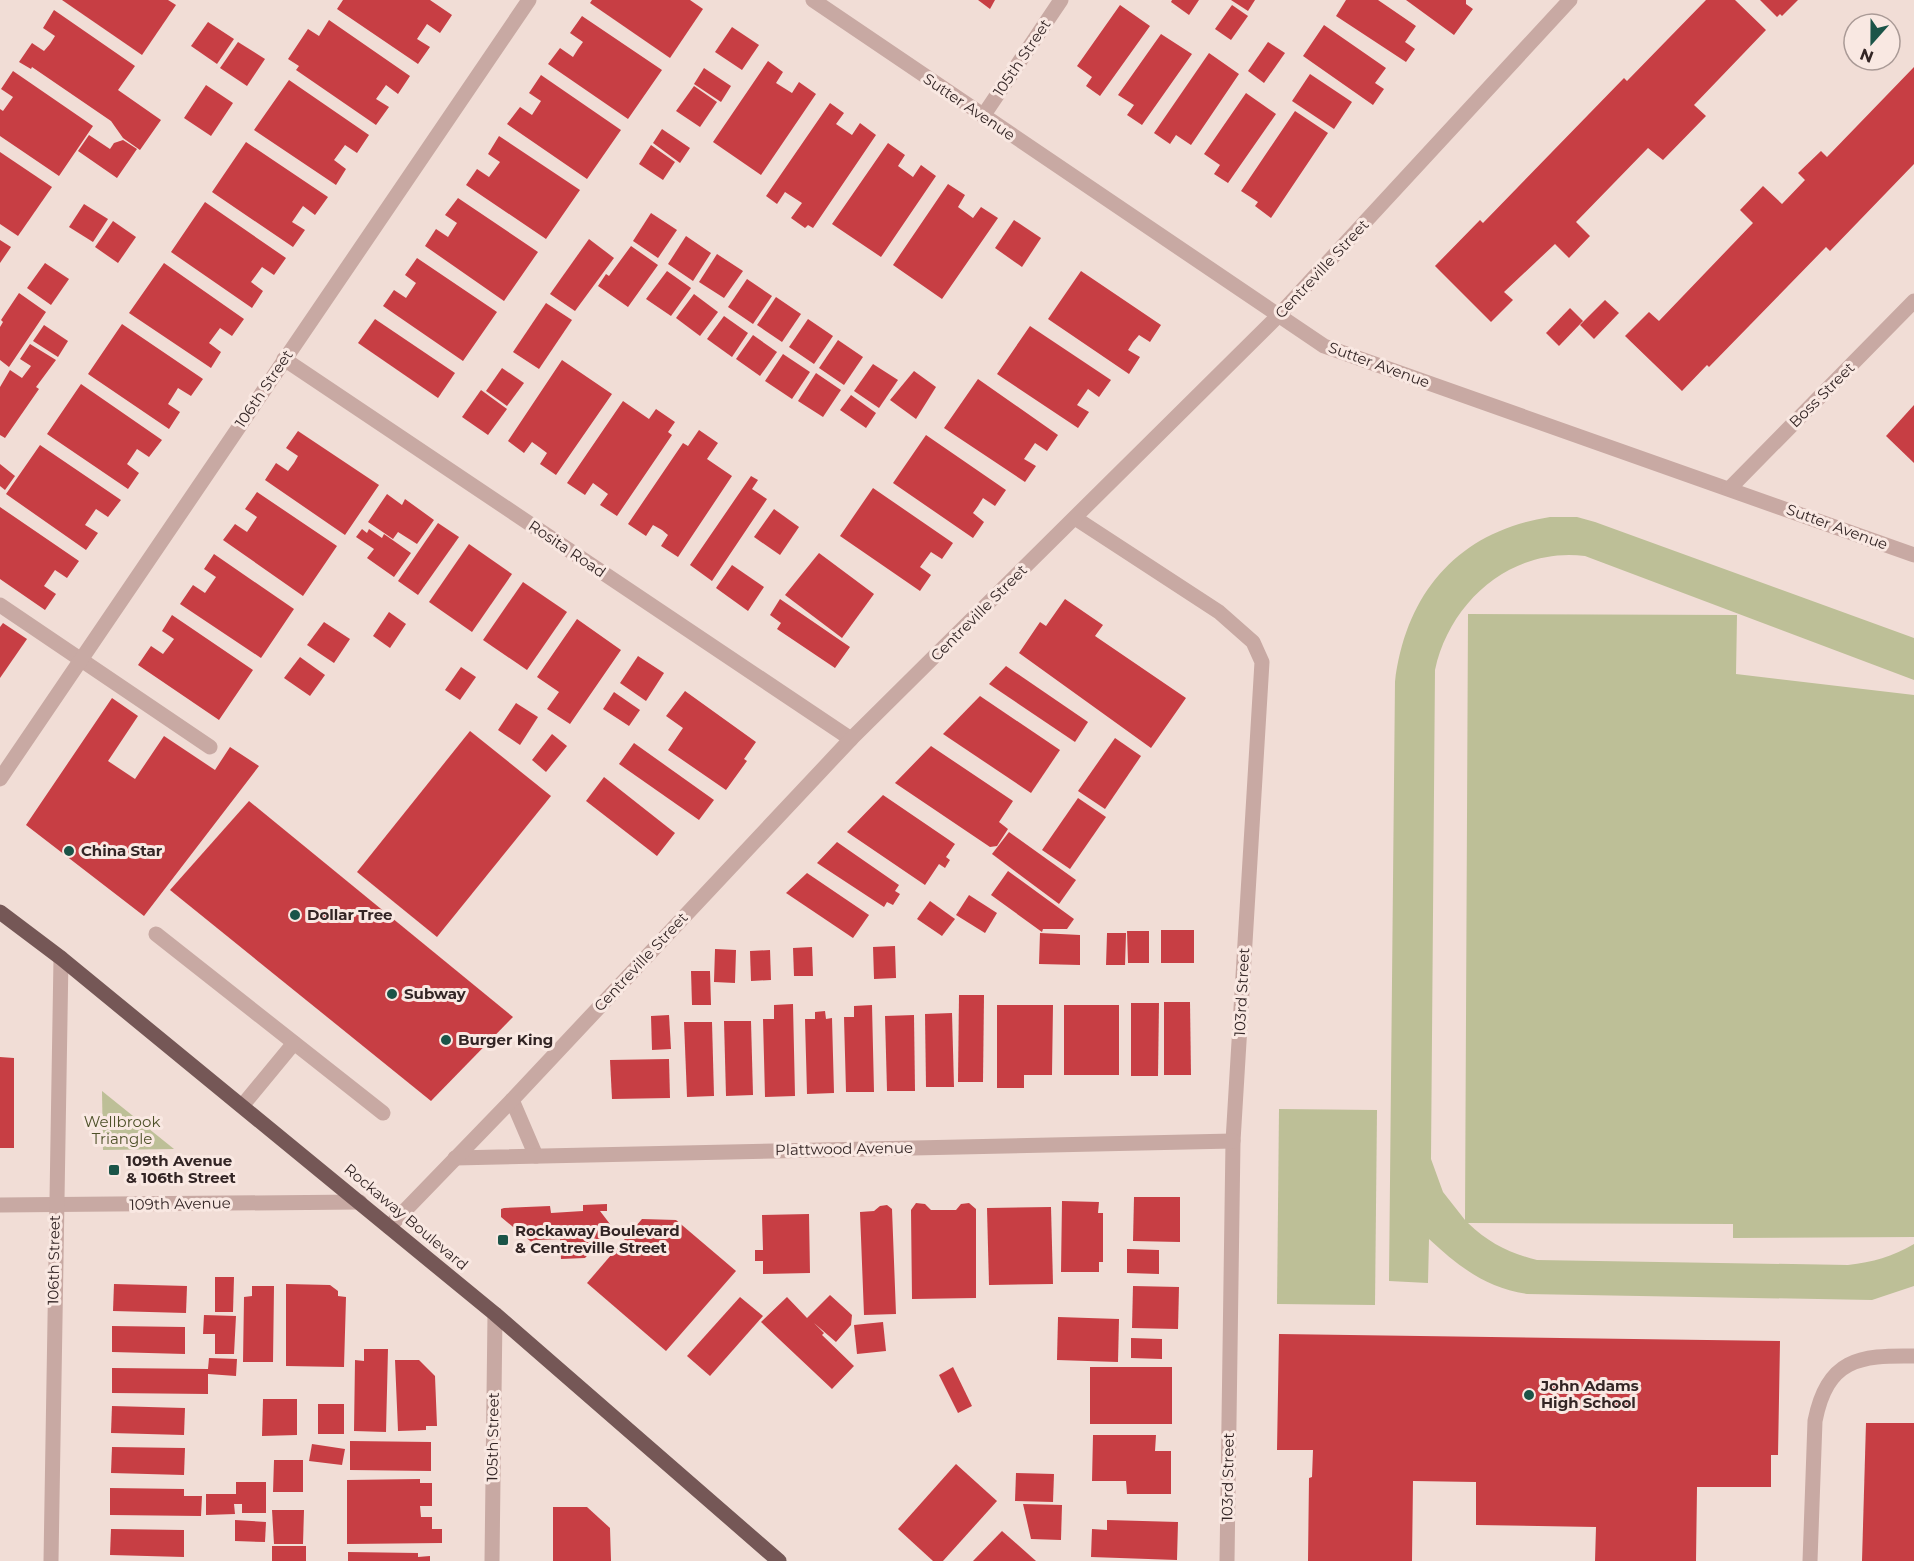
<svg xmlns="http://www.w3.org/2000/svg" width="1914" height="1561" font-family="Montserrat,sans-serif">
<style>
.green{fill:#bdbf97}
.building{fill:#c73e44}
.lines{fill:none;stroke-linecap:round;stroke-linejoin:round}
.lane{stroke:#c8a9a3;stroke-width:15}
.street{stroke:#c8a9a3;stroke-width:15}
.primary{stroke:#755756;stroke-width:15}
.poi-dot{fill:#1b5448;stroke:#f9e8e2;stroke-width:2}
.labels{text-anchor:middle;stroke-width:6;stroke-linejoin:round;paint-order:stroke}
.street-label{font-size:15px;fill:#332525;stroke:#f9e8e2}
.poi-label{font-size:15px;font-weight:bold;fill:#332525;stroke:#f9e8e2;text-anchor:start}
.park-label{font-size:15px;fill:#4e5129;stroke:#f9e8e2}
</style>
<rect width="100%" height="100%" fill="#f1ddd6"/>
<g class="green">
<path d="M1550,517h27l18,5 319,116v42l-329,-124c-73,-9 -135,45 -150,114l-4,489 12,33 22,28 3,-606 269,1 -1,59 178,21v542l-181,1v-14l-265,-1c21,20 41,30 69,37l311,5c25,-3 44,-8 66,-21v42l-42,14 -345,-6c-41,-6 -69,-28 -98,-55l-1,44 -39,-2 6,-599c11,-90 64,-151 155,-165z"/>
<path d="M102,1091l72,58 -71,1z"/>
<path d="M1279,1109l98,1 -2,195 -98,-1z"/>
</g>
<g class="building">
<path d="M62,0h106l8,5 -34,50z"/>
<path d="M343,0h87l22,15 -12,18 -13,-9 -10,15 13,8 -12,17 -81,-55z"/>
<path d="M592,0h98l13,9 -33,49 -80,-55z"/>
<path d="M978,0h17l-5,9z"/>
<path d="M1172,0h27l-10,15 -18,-13z"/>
<path d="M1231,0h24l-7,11z"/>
<path d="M1346,0h32l38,26 -11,16 10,7 -9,13 -70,-46z"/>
<path d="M1406,0h60v4l7,5 -19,26z"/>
<path d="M1706,0h29l31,30 -72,75 12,11 -43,44 -15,-12 -72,74 14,14 -21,22 -14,-14 -51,48 9,8 -22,22 -56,-56 45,-46 3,3 141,-145 3,3z"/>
<path d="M1760,0h38l-16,16 -2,-2 -3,3z"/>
<path d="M1120,5l30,21 -50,70 -14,-10 6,-9 -15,-11z"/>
<path d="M1232,5l16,11 -17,24 -16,-11z"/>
<path d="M54,10l81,56 -17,24 43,30 -21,30 -17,-12 -12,-17 -79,-54 -1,2 -12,-7 13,-19 12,8 6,-7 5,-8 -12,-8z"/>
<path d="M582,16l80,54 -34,49 -80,-55 12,-16 13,9 5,-8 5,-7 -13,-9z"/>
<path d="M329,20l81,56 -12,18 -12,-9 -10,14 13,8 -13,18 -80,-55 3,-4 -11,-7 20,-30 11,7z"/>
<path d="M208,22l26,17 -17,25 -26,-18z"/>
<path d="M1324,25l62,43 -11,15 9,6 -11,16 -70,-49z"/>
<path d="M732,27l27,18 -17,25 -27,-18z"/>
<path d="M1161,34l31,20 -50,71 -15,-10 7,-10 -16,-10z"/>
<path d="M238,42l27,17 -18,27 -27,-18z"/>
<path d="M1268,42l17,11 -21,30 -16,-12z"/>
<path d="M1209,53l30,21 -48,71 -15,-10 -6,9 -16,-11z"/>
<path d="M768,61l15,11 -7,11 16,10 7,-11 17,12 -55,81 -48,-33z"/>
<path d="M1914,67v97l-84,87 -4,-4 -117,120 -2,-2 -25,26 -57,-55 24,-24 10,9 94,-98 -13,-13 23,-24 19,18 23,-24 -7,-7 23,-22 6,6z"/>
<path d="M704,68l27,18 -10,16 -27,-18z"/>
<path d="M13,71l80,55 -34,50 -59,-40v-27l3,2 10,-14 -12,-8z"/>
<path d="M1310,74l42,28 -18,27 -42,-28z"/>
<path d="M541,75l80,55 -34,49 -80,-55 13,-17 12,8 9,-14 -12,-8z"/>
<path d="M289,80l80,55 -12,18 -12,-8 -11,15 12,9 -10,16 -82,-55z"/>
<path d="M206,85l27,18 -22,33 -27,-18z"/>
<path d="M694,86l23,16 -17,25 -24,-16z"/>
<path d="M1246,93l30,21 -48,69 -14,-9 6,-9 -16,-11z"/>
<path d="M830,103l14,10 -8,11 16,11 8,-12 16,12 -63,93 -5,-3 -3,3 -14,-10 11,-15 -17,-11 -8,12 -11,-8z"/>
<path d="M1295,111l33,22 -57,85 -16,-12 3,-4 -17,-11z"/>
<path d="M662,129l28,19 -10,15 -27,-20z"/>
<path d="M89,135l21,14 4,-6 9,-3 14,9 -20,29 -39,-27z"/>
<path d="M499,136l81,54 -34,49 -80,-54 11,-16 12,8 11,-15 -12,-8z"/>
<path d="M246,142l82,55 -13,18 -12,-9 -11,16 13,8 -12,17 -81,-55z"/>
<path d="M888,143l17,12 -7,11 15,11 8,-12 15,11 -55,81 -49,-33z"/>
<path d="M651,145l24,17 -12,18 -24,-16z"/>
<path d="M0,152l52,35 -34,49 -18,-12z"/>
<path d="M948,184l17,11 -7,12 15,11 8,-11 17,11 -56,81 -49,-34z"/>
<path d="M458,198l80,54 -34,49 -79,-55 11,-17 12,8 9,-14 -12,-8z"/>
<path d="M205,202l81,56 -12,17 -12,-8 -11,15 12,9 -11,17 -81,-56z"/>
<path d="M84,204l24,15 -15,23 -24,-15z"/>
<path d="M651,213l26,17 -19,28 -25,-17z"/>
<path d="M1014,220l27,18 -19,29 -27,-19z"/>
<path d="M113,221l23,16 -18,26 -23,-16z"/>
<path d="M686,236l25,17 -18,28 -25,-17z"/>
<path d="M589,239l25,19 -39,53 -25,-17z"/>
<path d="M0,240l11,7 -11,16z"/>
<path d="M631,246l27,19 -30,42 -30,-21 8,-12 3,2z"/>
<path d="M717,254l26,17 -19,27 -25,-16z"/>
<path d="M417,258l80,54 -34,49 -80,-55 11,-16 12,8 10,-15 -11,-8z"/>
<path d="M45,263l24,16 -18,26 -24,-17z"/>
<path d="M164,263l80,56 -12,17 -12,-8 -11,15 12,9 -10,16 -82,-55z"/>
<path d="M667,271l24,17 -20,28 -25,-17z"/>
<path d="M1081,271l80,54 -11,17 -11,-7 -6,7 -5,8 12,7 -11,17 -81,-55z"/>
<path d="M747,279l25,17 -19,28 -25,-17z"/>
<path d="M19,293l27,19 -37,55 -9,-7v-33l3,-5 -2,-2z"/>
<path d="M694,294l24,18 -18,24 -24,-18z"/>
<path d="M776,297l25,17 -19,28 -25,-17z"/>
<path d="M1605,300l14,13 -25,26 -14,-14z"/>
<path d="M546,303l26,17 -33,49 -26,-17z"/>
<path d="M1570,308l13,13 -24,25 -13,-13z"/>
<path d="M724,316l24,17 -16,24 -25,-18z"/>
<path d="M375,319l80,54 -17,25 -80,-55z"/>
<path d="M808,319l25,17 -19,28 -25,-17z"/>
<path d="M122,324l81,55 -12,17 -13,-8 -10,16 12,8 -11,17 -81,-55z"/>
<path d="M44,325l24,16 -10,16 -25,-16z"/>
<path d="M1030,326l81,54 -12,17 -11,-8 -11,16 12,7 -11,16 -81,-54z"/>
<path d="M753,335l24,17 -17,24 -24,-17z"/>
<path d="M838,340l25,17 -19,28 -25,-17z"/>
<path d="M30,344l26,16 -20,27 3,2 -34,49 -5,-3v-48l10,-17 12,8 9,-12 -11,-7z"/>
<path d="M783,354l27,18 -18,27 -27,-18z"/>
<path d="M562,360l50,34 -56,81 -16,-11 7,-11 -8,-6 -7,-5 -8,11 -16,-12z"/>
<path d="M873,364l25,16 -19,28 -25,-17z"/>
<path d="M502,368l22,15 -17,23 -21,-15z"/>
<path d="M914,371l22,16 -20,32 -26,-19z"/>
<path d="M816,373l25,17 -18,27 -25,-16z"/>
<path d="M978,379l80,56 -11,16 -12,-8 -11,16 12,7 -11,16 -81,-54z"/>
<path d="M81,384l81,56 -13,17 -12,-8 -10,15 12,9 -11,16 -81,-55z"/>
<path d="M481,390l26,19 -19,26 -26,-18z"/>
<path d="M851,395l25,18 -10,15 -26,-18z"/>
<path d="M623,401l26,18 7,-10 19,13 -7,10 4,3 -55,81 -17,-11 8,-11 -15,-11 -8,12 -18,-12z"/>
<path d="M1914,405v58l-28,-27z"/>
<path d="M699,430l19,13 -11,16 25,17 -54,81 -17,-11 7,-11 -6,-5 -9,-5 -7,11 -18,-12 55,-81 5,3z"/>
<path d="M298,431l81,54 -34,50 -80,-55 11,-17 12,8 6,-8 4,-7 -12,-8z"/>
<path d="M926,435l80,55 -11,16 -12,-8 -5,8 -5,7 11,9 -11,16 -80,-55z"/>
<path d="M40,445l81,55 -13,17 -12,-8 -11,16 13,8 -12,17 -80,-56z"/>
<path d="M0,464l15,12 -10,14 -5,-4z"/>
<path d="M751,476l7,4 -6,9 15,10 -55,82 -22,-16z"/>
<path d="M873,488l80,55 -11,16 -11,-7 -11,15 11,8 -11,16 -80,-55z"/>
<path d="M257,492l80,54 -34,50 -80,-56 12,-16 12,8 10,-15 -12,-8z"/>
<path d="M387,494l15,11 3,-6 29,21 -17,24 -19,-12 -5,7 -25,-17z"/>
<path d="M0,507l79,54 -12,17 -12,-8 -11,16 12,8 -11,16 -45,-31z"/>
<path d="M774,509l25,18 -19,28 -26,-18z"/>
<path d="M438,523l21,14 -41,58 -20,-14z"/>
<path d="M362,529l5,4 2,-4 13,9 2,-4 27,19 -17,24 -27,-19 7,-9 -18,-12z"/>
<path d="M469,544l43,30 -40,58 -43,-30z"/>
<path d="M819,553l55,41 -32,44 -57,-43z"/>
<path d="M214,554l80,55 -33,49 -81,-54 13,-19 12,8 11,-16 -12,-8z"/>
<path d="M732,565l32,22 -16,24 -32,-23z"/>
<path d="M523,582l44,30 -40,58 -44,-30z"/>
<path d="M780,599l70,48 -15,21 -58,-39 4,-6 -11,-8z"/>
<path d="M1065,599l38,26 -8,11 91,62 -35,50 -132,-95 21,-31 6,4z"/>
<path d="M389,612l17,12 -16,24 -17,-12z"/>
<path d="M172,615l81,55 -34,50 -81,-55 13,-19 12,8 6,-8 5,-7 -12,-8z"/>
<path d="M577,619l44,31 -51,74 -23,-15 12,-17 -22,-15z"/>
<path d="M324,622l26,17 -16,24 -27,-18z"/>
<path d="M3,623l24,16 -27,39v-51z"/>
<path d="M638,656l26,17 -18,28 -26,-18z"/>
<path d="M300,657l25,18 -15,21 -26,-18z"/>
<path d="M1006,666l82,56 -13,20 -86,-58z"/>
<path d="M461,667l15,10 -16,23 -15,-10z"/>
<path d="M685,691l71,51 -12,17 3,2 -21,29 -58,-40 15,-22 -17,-12z"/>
<path d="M614,692l26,18 -11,16 -26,-17z"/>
<path d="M980,696l80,54 -29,43 -88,-59z"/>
<path d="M112,698l26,18 -30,45 27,18 29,-43 51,34 15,-23 29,19 -115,150 -118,-91z"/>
<path d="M516,703l22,14 -18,28 -22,-15z"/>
<path d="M470,731l81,65 -114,141 -80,-65z"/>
<path d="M552,734l15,12 -21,26 -14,-12z"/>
<path d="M1115,738l26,18 -36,53 -27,-18z"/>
<path d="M634,743l80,57 -15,20 -80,-56z"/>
<path d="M931,746l82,55 -14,21 9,7 -11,17 -7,1 -95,-64z"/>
<path d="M604,777l71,56 -18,23 -71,-55z"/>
<path d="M883,795l72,49 -9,13 4,3 -5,8 -6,-4 -14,21 -78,-53z"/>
<path d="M1078,798l28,19 -36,52 -28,-19z"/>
<path d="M249,801l264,216 -82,84 -261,-211z"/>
<path d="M1009,832l67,48 -17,24 -67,-50z"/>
<path d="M837,842l62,43 -4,6 5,3 -7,11 -6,-3 -3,5 -67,-44z"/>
<path d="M1008,871l66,48 -7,10h-24l-1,3 -51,-37z"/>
<path d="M807,873l62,42 -16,23 -67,-45z"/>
<path d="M969,895l28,18 -12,20 -29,-18z"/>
<path d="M930,901l25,18 -13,17 -25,-17z"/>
<rect x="1161" y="930" width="33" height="33"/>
<path d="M1127,931h22v32h-21z"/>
<path d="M1040,933l40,2v30l-41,-1z"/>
<path d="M1107,933h19l-1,32h-19z"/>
<path d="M895,946l1,32 -22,1 -1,-32z"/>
<path d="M812,947l1,29h-19l-1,-28z"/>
<path d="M715,949l21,1 -1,33 -21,-1z"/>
<path d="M770,950l1,30 -20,1 -1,-30z"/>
<path d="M691,971h19l1,34h-19z"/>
<path d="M959,995h25l-1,87h-25z"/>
<path d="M1164,1002h26l1,73h-27z"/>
<path d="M1131,1003h28l-1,73h-27z"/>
<path d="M793,1004l2,92 -30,1 -2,-78h11v-14z"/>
<path d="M872,1005l2,87h-28l-2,-75h10v-11z"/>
<path d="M997,1005h56l-1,70h-28v13h-27z"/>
<rect x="1064" y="1005" width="55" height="70"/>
<path d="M825,1011l1,8 6,-1 2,75 -27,1 -2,-75h10v-7z"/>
<path d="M952,1013l2,74h-28l-1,-73z"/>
<path d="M669,1015l2,34 -19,1 -1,-34z"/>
<path d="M914,1015l1,76h-28l-2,-75z"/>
<path d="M724,1021h27l2,74 -27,1z"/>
<path d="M684,1022h28l2,74 -27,1z"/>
<path d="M0,1057l14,1v90h-14z"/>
<path d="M669,1059l1,39 -58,1 -2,-39z"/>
<path d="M1134,1197h46v45l-47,-1z"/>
<path d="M1062,1201l37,1 -1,11h5v49h-4v10h-38z"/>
<path d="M916,1203l9,1 6,6h25l5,-6 8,-1 7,6v89l-64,1 -1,-89z"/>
<path d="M607,1204v7h-7l13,17 -28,30 -24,1 -1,-20 -22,1 -3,5 -34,-28v-8l3,-1 46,-2 1,7 32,-2v-6z"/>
<path d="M887,1205l5,4 4,105 -32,1 -4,-103 14,-1 6,-5z"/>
<path d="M1051,1207l2,77 -64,1 -2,-77z"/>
<path d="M809,1214l1,59 -47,1v-13h-8v-11h8l-1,-35z"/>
<path d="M642,1219l34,1 60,51 -70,80 -79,-68z"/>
<path d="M1127,1249l32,1v24l-32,-1z"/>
<path d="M215,1277h19l-1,35h-18z"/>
<path d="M114,1284l73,2 -1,27 -73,-2z"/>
<path d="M286,1284l44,1 8,6v5l8,1 -2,70 -58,-1z"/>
<path d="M252,1286h22l-1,76h-30l1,-65 8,-1z"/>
<path d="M1133,1286l46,1 -1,42 -46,-1z"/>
<path d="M830,1295l22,20 -1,10 -15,17 -22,-19 10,10 -2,2 32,31 -22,23 -71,-67 26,-25 20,21z"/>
<path d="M740,1297l23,19 -53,60 -23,-20z"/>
<path d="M204,1315l32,1 -2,38h-19v-20h-12z"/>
<path d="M1058,1317l61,2 -1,43 -61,-2z"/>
<path d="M883,1322l3,29 -29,3 -3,-29z"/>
<path d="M112,1326l73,1v27l-73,-2z"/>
<path d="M1279,1334l501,7 -2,114h-7v32h-74l-1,74h-101l1,-34 -120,-2v-43l-63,-1 -1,80h-104l1,-83 3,-1 1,-27h-36z"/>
<path d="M1131,1338l31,1v20l-31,-1z"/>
<path d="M364,1349h24l-2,83 -32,-1 1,-71 9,1z"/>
<path d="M209,1358l28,1 -1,17 -28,-2v20l-96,-1v-25l96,1z"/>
<path d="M395,1360h24l16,16 2,50h-11v4l-28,1z"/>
<path d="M953,1367l19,39 -14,7 -19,-38z"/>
<rect x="1090" y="1367" width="82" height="57"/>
<path d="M263,1399h34v36l-35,1z"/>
<rect x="318" y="1404" width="26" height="30"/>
<path d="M112,1406l73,2 -1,27 -73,-2z"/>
<path d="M1866,1423h48v138h-52z"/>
<path d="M1093,1435h63l-1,16h16v43h-44l-1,-13h-34z"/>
<path d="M350,1441l81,1v29l-81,-1z"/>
<path d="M312,1444l33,5 -3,16 -33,-4z"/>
<path d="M112,1447l73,1 -1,27 -73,-2z"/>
<path d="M274,1460h29v32h-30z"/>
<path d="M956,1464l41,37 -54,60h-10l-35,-32z"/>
<path d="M1016,1473l38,1 -1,28 -38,-1z"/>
<path d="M420,1479v4h12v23h-12l1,11h11v12h10v14l-95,1v-64z"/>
<path d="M236,1482h30v31h-24v-9h-8l1,10 -29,1v-21h30z"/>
<path d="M110,1488l74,1v7h18l-1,20 -91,-1z"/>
<path d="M1023,1504l39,1 -1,35 -30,-1z"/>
<path d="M553,1507h34l23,21 1,33h-58z"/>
<path d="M272,1510h32l-1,34h-29z"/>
<path d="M235,1520l31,2 -1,20 -30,-1z"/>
<path d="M1107,1520l71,2 -1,38 -86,-3 1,-28 15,1z"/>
<path d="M111,1529l73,1v27l-74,-2z"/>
<path d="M1002,1531l34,30h-63z"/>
<rect x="272" y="1546" width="34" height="15"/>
<path d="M348,1552l70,1v4l12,-1v5h-82z"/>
</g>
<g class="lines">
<g class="lane">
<path d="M0,605l210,142"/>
<path d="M156,934l227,179"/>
<path d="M242,1106l52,-63"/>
<path d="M1810,1561l5,-140c12,-62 44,-66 99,-65"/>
</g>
<g class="street">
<path d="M813,0l511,346 590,209"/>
<path d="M983,116l78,-116"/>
<path d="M284,359l567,380"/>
<path d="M1729,489l185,-188"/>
<path d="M1075,518l144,94 34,30 9,20 -29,479 -6,420"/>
<path d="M0,779l529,-779"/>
<path d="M512,1100l24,56"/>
<path d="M455,1158l778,-17"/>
<path d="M0,1205l360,-3"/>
<path d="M389,1227l123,-127 339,-361 428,-424 291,-315"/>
<path d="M51,1561l10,-603"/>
<path d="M492,1561l3,-247"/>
</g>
<path class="primary" d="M0,912l61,46 434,356 284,247"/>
</g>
<g class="poi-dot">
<circle cx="69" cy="851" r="6"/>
<circle cx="295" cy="915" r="6"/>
<circle cx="392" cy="994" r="6"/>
<circle cx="446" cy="1040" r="6"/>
<rect x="108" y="1164" width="12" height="12" rx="3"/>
<rect x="497" y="1234" width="12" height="12" rx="3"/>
<circle cx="1529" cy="1395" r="6"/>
</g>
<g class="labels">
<g class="street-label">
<text transform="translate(1022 58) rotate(-56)" y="5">105th Street</text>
<text transform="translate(969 107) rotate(34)" y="5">Sutter Avenue</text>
<text transform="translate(1322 269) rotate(-47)" y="5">Centreville Street</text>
<text transform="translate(1379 365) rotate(20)" y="5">Sutter Avenue</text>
<text transform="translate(264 389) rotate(-56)" y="5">106th Street</text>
<text transform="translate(1822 395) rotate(-45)" y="5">Boss Street</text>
<text transform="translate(1837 527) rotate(20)" y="5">Sutter Avenue</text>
<text transform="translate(567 549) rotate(34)" y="5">Rosita Road</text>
<text transform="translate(979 613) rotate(-45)" y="5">Centreville Street</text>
<text transform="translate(641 962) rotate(-47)" y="5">Centreville Street</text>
<text transform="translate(1242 992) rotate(-87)" y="5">103rd Street</text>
<text transform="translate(844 1149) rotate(-1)" y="5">Plattwood Avenue</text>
<text transform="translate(180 1204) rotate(-1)" y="5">109th Avenue</text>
<text transform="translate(406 1217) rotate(40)" y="5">Rockaway Boulevard</text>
<text transform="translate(54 1260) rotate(-89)" y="5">106th Street</text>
<text transform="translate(493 1437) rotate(-89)" y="5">105th Street</text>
<text transform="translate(1228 1477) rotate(-89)" y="5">103rd Street</text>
</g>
<g class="poi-label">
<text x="81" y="856">China Star</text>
<text x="307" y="920">Dollar Tree</text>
<text x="404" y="999">Subway</text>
<text x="458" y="1045">Burger King</text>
<text x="126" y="1166">109th Avenue<tspan x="126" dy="17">&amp; 106th Street</tspan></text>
<text x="515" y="1236">Rockaway Boulevard<tspan x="515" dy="17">&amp; Centreville Street</tspan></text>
<text x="1541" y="1391">John Adams<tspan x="1541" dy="17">High School</tspan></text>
</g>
<g class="park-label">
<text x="122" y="1127">Wellbrook<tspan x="122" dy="17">Triangle</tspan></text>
</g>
</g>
<g transform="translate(1872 42) rotate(201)"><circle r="28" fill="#f9e8e2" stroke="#aa9a96" stroke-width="1.5"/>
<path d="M0-4.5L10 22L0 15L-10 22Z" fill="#1b5448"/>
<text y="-9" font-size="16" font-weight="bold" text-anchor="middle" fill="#332525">N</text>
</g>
</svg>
